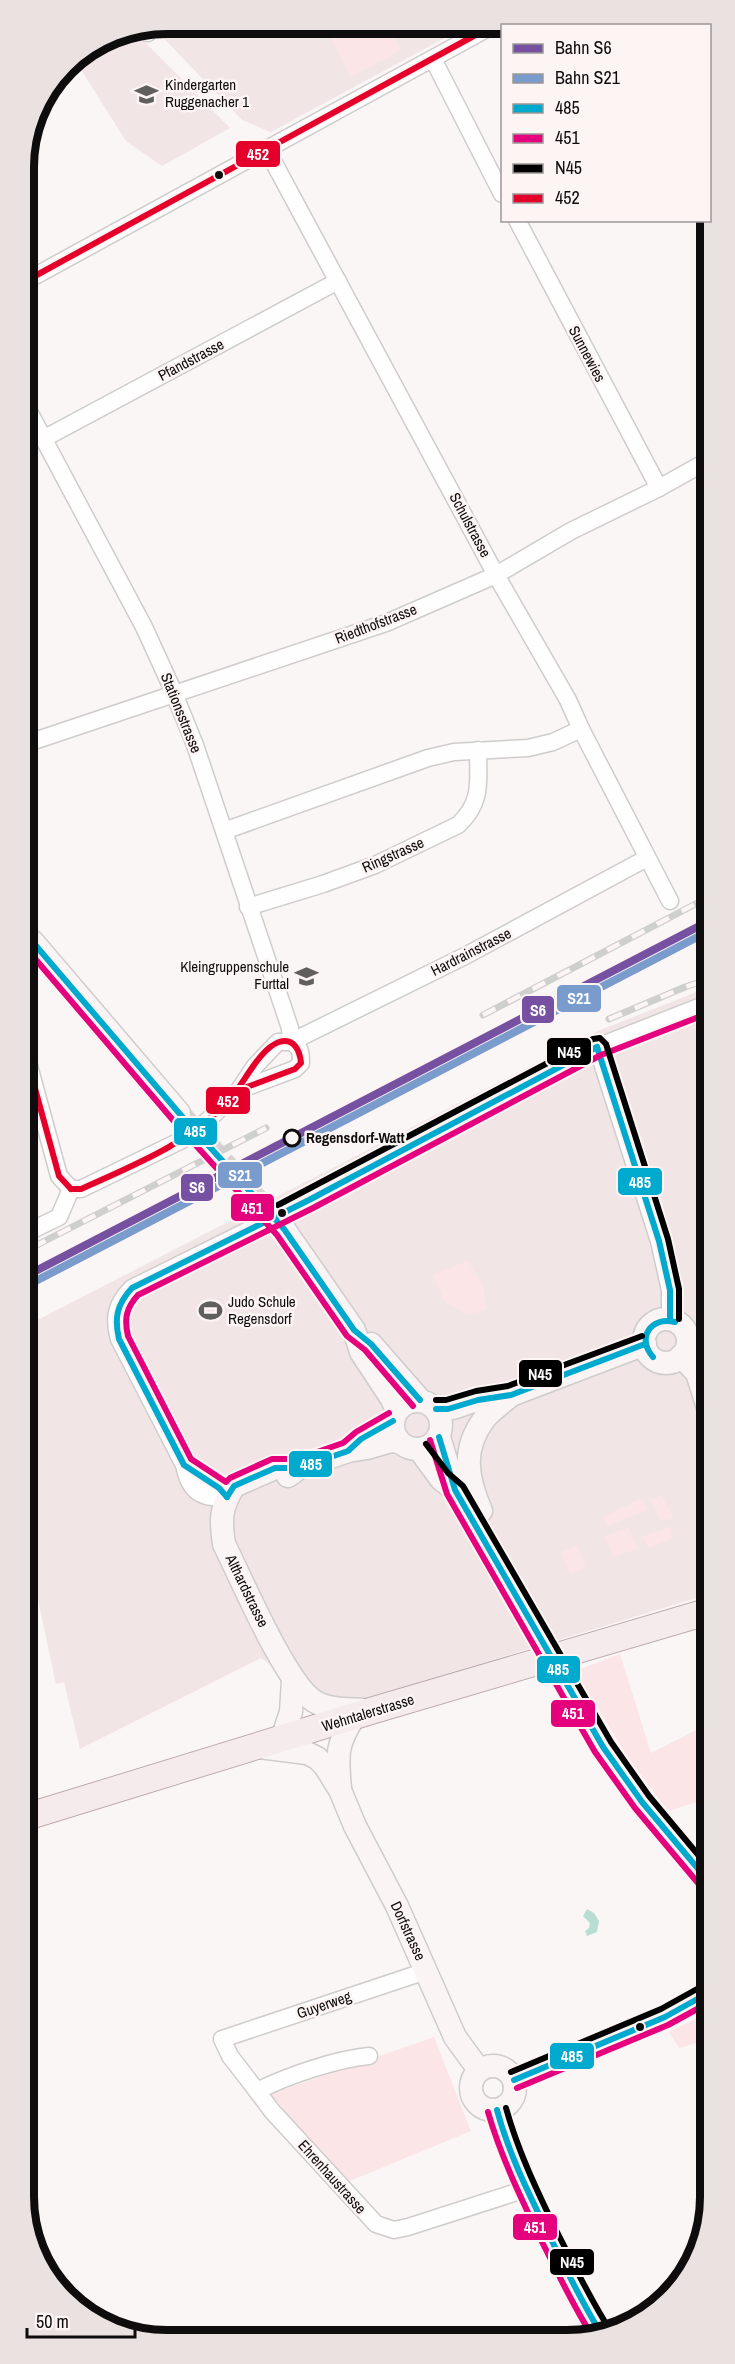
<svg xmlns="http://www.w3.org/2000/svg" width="735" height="2364" font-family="'Archivo Narrow',sans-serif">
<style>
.built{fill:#f1e5e5}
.green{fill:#fce5e6}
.water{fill:#b8ddd2}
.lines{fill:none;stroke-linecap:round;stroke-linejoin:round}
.secondary-tunnel{stroke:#d7d3d3;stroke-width:22;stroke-dasharray:22 11;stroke-linecap:butt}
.street-casing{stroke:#cfcccc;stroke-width:19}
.secondary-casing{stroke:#cfcccc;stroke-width:25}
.primary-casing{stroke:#beabad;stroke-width:28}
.street{stroke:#fefefe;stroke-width:16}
.secondary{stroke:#faf4f5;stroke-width:22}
.primary{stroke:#f5ebec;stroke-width:26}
.rail-casing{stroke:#d0cfcf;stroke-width:7}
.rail{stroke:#fdf4f4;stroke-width:4.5;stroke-dasharray:14;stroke-linecap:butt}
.secondary-bridge-casing{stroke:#cfcccc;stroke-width:25;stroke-linecap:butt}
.secondary-bridge{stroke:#faf4f5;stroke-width:22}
.bus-1-casing{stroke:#fdf4f4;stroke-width:10}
.bus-2-casing{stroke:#fdf4f4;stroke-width:10}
.bus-3-casing{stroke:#fdf4f4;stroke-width:10}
.bus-4-casing{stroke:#fdf4f4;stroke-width:10}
.bus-1{stroke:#00a9ce;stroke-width:6}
.bus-2{stroke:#e5007d;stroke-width:6}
.bus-3{stroke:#000;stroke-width:6}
.bus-4{stroke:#e4002b;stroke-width:6}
.rail-1-casing{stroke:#fdf4f4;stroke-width:12}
.rail-2-casing{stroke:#fdf4f4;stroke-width:12}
.rail-1{stroke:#7751a1;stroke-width:8}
.rail-2{stroke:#799ccd;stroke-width:8}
.bus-dot{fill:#0e0c0c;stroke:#fdf4f4;stroke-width:2}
.stop-dot{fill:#fdf4f4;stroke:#0e0c0c;stroke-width:3}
.labels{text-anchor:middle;stroke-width:5;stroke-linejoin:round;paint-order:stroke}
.poi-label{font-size:15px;fill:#0e0c0c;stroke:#fdf4f4;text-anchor:start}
.street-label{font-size:15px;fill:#0e0c0c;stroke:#fdf4f4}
.stop-label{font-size:15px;font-weight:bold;fill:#0e0c0c;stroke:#fdf4f4;text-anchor:start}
.rim{fill:none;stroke:#0e0c0c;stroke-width:8}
.line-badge{stroke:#fdf4f4;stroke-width:2}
.badge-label{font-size:16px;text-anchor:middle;font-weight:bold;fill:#fff}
</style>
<rect width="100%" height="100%" fill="#fbf6f6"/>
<g class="built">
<path d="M168,24l299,2 -196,106 -29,-12 -89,-93z"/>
<path d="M134,31l96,97 -68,38 -36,-25 -51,-81 38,-25z"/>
<path d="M709,987l1,607 -380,115 -69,-51 -181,91 -16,-67 -8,2 -30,-140v-218l572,-295z"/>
</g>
<g class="green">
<path d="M324,25h64l13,25 -50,27z"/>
<path d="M468,1261l15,24 3,24 -17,6 -24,-13 -12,-27z"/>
<path d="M662,1495l12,24 -15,1 -9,-20z"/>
<path d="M642,1498l6,12 -41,16 -4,-9z"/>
<path d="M671,1526l1,12 -24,10 -5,-12z"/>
<path d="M629,1527l8,22 -24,8 -9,-21z"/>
<path d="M577,1545l9,22 -16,7 -9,-22z"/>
<path d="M620,1654l31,99 59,-30v75l-42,13 -41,-55 -52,-85z"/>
<path d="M710,2012l1,27 -32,9 -10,-16z"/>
<path d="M434,2037l37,94 -126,52 -74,-89z"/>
</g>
<path class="water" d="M587,1909l7,4 5,8 -2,11 -10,4 -2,-5 4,-3 1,-5 -7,-7z"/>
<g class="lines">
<path class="secondary-tunnel" d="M179,1113l105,116"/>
<defs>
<g id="street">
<path d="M143,29l5,4"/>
<path d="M433,59l69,135"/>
<path d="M267,150l229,425 72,125 13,29 89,172"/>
<path d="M517,220l142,268"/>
<path d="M24,282l468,-256"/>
<path d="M25,404l119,223 27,59 24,59 95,283 1,14"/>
<path d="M43,439l295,-158"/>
<path d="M25,744l361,-121 110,-48 75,-44 88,-43 50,-28"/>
<path d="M224,831l204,-73 26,-6 74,-4 25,-6 28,-13"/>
<path d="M248,907l75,-23 52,-19 83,-40c25,-23 20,-44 20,-75"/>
<path d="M597,1047l62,194 11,49v29"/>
<path d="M25,1051l34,125 12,13"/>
<path d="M239,1090l56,-21 6,-6c0,-10 0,-16 -10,-21"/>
<path d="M71,1189h10l101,-49 25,-19 32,-31 16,-24 23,-24h13l174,-86 182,-98"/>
<path d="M26,1233l33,-16 12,-28"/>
<path d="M184,1465l35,23 8,9"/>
<path d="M227,1497c-26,3 -38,-6 -43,-32l-65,-126c-6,-22 -3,-35 13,-51l177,-88 288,-153 112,-44"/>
<path d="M369,2056c-33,3 -82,20 -112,35l15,20 104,113 18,6 14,-3 118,-38"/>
<path d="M257,2091l-27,-35 -8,-17 204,-68"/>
</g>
<g id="secondary">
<path d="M33,942l146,171"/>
<path d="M284,1229l70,101 7,22 31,47 5,12"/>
<circle cx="666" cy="1341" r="22"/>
<path d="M371,1344l49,56"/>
<path d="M681,1356l16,17 13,41"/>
<circle cx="417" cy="1425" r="24"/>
<path d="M436,1409c17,2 27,-6 42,-9 12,-2 22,-2 33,-5l134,-51"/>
<path d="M439,1437l16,53 85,150"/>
<path d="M419,1449l22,30 14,11"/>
<path d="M299,1468h-24l-41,18c-13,21 -14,33 -10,58 17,34 62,140 90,157 14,9 33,8 50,9"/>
<path d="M288,1476l11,-8 49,-17 19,-3 24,-7 8,1"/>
<path d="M481,1511c-14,-33 -20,-62 4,-93 7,-8 17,-15 25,-22"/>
<path d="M562,1677l61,100 87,106"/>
<path d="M282,1739l9,-27 2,-32"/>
<path d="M259,1747l48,6 10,5 8,8 15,24 15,36 42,80 58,131 24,33"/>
<path d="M340,1788c-3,-32 -4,-44 14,-71"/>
<circle cx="493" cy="2088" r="22"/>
<path d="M514,2080l151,-63 45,-25"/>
<path d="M497,2110c11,45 33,87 53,127 16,33 32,67 52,98"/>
</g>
<path id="primary" d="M26,1817l348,-107 336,-99"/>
</defs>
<use href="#street" class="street-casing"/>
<use href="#secondary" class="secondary-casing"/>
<use href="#primary" class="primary-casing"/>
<use href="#street" class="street"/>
<use href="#secondary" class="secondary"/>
<use href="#primary" class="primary"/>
<defs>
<g id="rail">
<path d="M483,1015l226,-118"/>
<path d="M609,1019l76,-32 24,-8"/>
<path d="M33,1247l233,-119"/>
</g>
</defs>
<use href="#rail" class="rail-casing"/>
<use href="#rail" class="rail"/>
<defs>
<path id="secondary-bridge" d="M540,1640l22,37"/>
</defs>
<use href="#secondary-bridge" class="secondary-bridge-casing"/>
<use href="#secondary-bridge" class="secondary-bridge"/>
<defs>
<g id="bus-1">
<path d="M25,933l154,180 105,116 70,101 17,14 49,56"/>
<path d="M597,1047l62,194 11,49v29"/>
<path d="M653,1357c-17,-19 -2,-41 22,-35"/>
<path d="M436,1409h12l30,-9 33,-5 134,-51"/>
<path d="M439,1437l16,53 148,257 39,55 68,81"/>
<path d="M227,1497l-8,-9 -35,-23 -65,-126c-5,-21 -2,-35 13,-51l177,-88 288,-153"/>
<path d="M227,1497l7,-11 41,-18h24l49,-17 13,-12 32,-18"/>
<path d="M514,2080l151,-63 45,-25"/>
<path d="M497,2110c12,45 33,86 53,127 16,33 32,66 52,98"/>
</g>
<g id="bus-2">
<path d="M25,947l147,172 105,116 70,101 18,14 48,56"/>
<path d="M389,1413l-33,19 -13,11 -46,16h-25l-42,19 -4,4 -35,-23 -63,-123c-4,-17 -2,-28 10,-41l175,-87 288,-153 108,-42"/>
<path d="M430,1440l17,54 148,258 40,56 68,81"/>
<path d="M517,2088l151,-63 42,-23"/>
<path d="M488,2112c13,45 33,86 53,128 17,33 32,66 52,97"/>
</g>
<g id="bus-3">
<path d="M278,1205l315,-166 7,-1 6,6 62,195 11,50v30"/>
<path d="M436,1400h10l30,-9 32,-5 134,-50"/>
<path d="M426,1444l22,29 15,13 148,256 38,54 61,73"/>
<path d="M511,2072l150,-63 45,-25"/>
<path d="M506,2108c12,43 31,83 51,124 17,33 33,67 53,98"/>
</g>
<g id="bus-4">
<path d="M24,282l468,-256"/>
<path d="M25,1052l34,124 12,13"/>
<path d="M71,1189h10c53,-24 108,-45 148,-89 15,-16 30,-51 50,-58 15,-5 21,9 22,21l-6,6 -56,21"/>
</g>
</defs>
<use href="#bus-1" class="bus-1-casing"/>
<use href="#bus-2" class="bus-2-casing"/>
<use href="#bus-3" class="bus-3-casing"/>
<use href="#bus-4" class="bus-4-casing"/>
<use href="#bus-1" class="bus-1"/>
<use href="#bus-2" class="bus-2"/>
<use href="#bus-3" class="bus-3"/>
<use href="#bus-4" class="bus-4"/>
<defs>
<path id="rail-1" d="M26,1276l683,-355"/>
<path id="rail-2" d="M30,1284l679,-353"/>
</defs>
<use href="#rail-1" class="rail-1-casing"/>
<use href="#rail-2" class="rail-2-casing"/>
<use href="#rail-1" class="rail-1"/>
<use href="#rail-2" class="rail-2"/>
</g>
<defs>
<symbol id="school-bare" viewBox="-9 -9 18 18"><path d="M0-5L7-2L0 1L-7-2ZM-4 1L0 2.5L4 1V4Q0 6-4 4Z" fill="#615e5e" stroke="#fdf4f4" stroke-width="2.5" paint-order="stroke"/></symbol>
<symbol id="stadium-bare" viewBox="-9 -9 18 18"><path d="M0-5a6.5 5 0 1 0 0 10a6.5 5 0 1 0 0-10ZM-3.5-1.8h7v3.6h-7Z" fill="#615e5e" stroke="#fdf4f4" stroke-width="2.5" paint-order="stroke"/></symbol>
</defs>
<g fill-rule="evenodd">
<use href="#school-bare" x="130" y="78" width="33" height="33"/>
<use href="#school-bare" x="290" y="960" width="33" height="33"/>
<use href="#stadium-bare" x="194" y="1294" width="33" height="33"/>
</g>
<g class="bus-dot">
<circle cx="219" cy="175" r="5"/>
<circle cx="282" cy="1213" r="5"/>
<circle cx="640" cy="2027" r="5"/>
</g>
<circle class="stop-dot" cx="292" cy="1138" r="8"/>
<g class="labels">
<g class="poi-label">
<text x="165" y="90">Kindergarten<tspan x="165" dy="17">Ruggenacher 1</tspan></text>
<text x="289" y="972" text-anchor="end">Kleingruppenschule<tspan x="289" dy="17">Furttal</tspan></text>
<text x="228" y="1307">Judo Schule<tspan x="228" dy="17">Regensdorf</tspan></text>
</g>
<g class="street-label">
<text transform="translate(587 354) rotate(62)" y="5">Sunnewies</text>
<text transform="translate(191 360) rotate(-28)" y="5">Pfandstrasse</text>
<text transform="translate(470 525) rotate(62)" y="5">Schulstrasse</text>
<text transform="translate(376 624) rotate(-21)" y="5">Riedthofstrasse</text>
<text transform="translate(181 713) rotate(68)" y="5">Stationsstrasse</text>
<text transform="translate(393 855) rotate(-24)" y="5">Ringstrasse</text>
<text transform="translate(471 952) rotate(-27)" y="5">Hardrainstrasse</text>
<text transform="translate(247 1591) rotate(64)" y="5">Althardstrasse</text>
<text transform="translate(368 1713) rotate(-17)" y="5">Wehntalerstrasse</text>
<text transform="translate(408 1931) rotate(65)" y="5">Dorfstrasse</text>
<text transform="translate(324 2005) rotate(-19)" y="5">Guyerweg</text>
<text transform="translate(332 2177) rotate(48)" y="5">Ehrenhaustrasse</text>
</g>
<g class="stop-label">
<text x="306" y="1143">Regensdorf-Watt</text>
</g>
</g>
<path d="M0 0H735V2364H0ZM167 34H567A133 133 0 0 1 700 167V2197A133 133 0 0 1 567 2330H167A133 133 0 0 1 34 2197V167A133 133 0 0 1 167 34Z" fill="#eae1e1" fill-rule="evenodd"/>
<path class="rim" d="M167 34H567A133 133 0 0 1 700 167V2197A133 133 0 0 1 567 2330H167A133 133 0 0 1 34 2197V167A133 133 0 0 1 167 34Z"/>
<g class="line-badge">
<rect x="235" y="140" width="46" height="28" rx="6" fill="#e4002b"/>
<rect x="556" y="984" width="46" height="29" rx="6" fill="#799ccd"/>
<rect x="521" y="995" width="34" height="29" rx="6" fill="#7751a1"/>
<rect x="546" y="1037" width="46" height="29" rx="6" fill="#000"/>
<rect x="205" y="1086" width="46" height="29" rx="6" fill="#e4002b"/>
<rect x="173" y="1117" width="45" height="29" rx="6" fill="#00a9ce"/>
<rect x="217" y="1161" width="46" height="28" rx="6" fill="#799ccd"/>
<rect x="617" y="1167" width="46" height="29" rx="6" fill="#00a9ce"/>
<rect x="180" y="1173" width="34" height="29" rx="6" fill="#7751a1"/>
<rect x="230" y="1193" width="45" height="29" rx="6" fill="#e5007d"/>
<rect x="518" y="1359" width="45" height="29" rx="6" fill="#000"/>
<rect x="288" y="1450" width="45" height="28" rx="6" fill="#00a9ce"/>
<rect x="536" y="1655" width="45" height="29" rx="6" fill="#00a9ce"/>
<rect x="550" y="1699" width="46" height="29" rx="6" fill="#e5007d"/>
<rect x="549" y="2042" width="46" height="28" rx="6" fill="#00a9ce"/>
<rect x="512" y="2213" width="46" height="28" rx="6" fill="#e5007d"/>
<rect x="549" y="2248" width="46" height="28" rx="6" fill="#000"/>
</g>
<g class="badge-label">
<text x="258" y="160">452</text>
<text x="579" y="1004">S21</text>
<text x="538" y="1016">S6</text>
<text x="569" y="1058">N45</text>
<text x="228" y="1107">452</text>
<text x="195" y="1137">485</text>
<text x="240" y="1181">S21</text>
<text x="640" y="1188">485</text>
<text x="197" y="1193">S6</text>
<text x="252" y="1214">451</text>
<text x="540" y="1380">N45</text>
<text x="311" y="1470">485</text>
<text x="558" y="1675">485</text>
<text x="573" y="1719">451</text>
<text x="572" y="2062">485</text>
<text x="535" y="2233">451</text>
<text x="572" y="2268">N45</text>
</g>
<rect x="501" y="24" width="210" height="198" fill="#fdf4f4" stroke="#9d9797" stroke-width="1.5"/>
<rect x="513" y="44" width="30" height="9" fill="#7751a1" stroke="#9d9797" stroke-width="1.5"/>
<text x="555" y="54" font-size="18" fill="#0e0c0c">Bahn S6</text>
<rect x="513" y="74" width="30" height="9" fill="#799ccd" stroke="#9d9797" stroke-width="1.5"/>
<text x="555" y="84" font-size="18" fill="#0e0c0c">Bahn S21</text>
<rect x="513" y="104" width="30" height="9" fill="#00a9ce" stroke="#9d9797" stroke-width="1.5"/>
<text x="555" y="114" font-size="18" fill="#0e0c0c">485</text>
<rect x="513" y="134" width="30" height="9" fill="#e5007d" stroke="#9d9797" stroke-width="1.5"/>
<text x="555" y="144" font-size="18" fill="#0e0c0c">451</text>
<rect x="513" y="164" width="30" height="9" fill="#000000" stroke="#9d9797" stroke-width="1.5"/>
<text x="555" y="174" font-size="18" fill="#0e0c0c">N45</text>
<rect x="513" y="194" width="30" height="9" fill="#e4002b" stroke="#9d9797" stroke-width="1.5"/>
<text x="555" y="204" font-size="18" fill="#0e0c0c">452</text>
<path d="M27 2328v9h108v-9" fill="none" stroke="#0e0c0c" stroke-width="3"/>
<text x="36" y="2328" font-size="18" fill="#0e0c0c" stroke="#fdf4f4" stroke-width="4.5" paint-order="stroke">50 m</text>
</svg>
